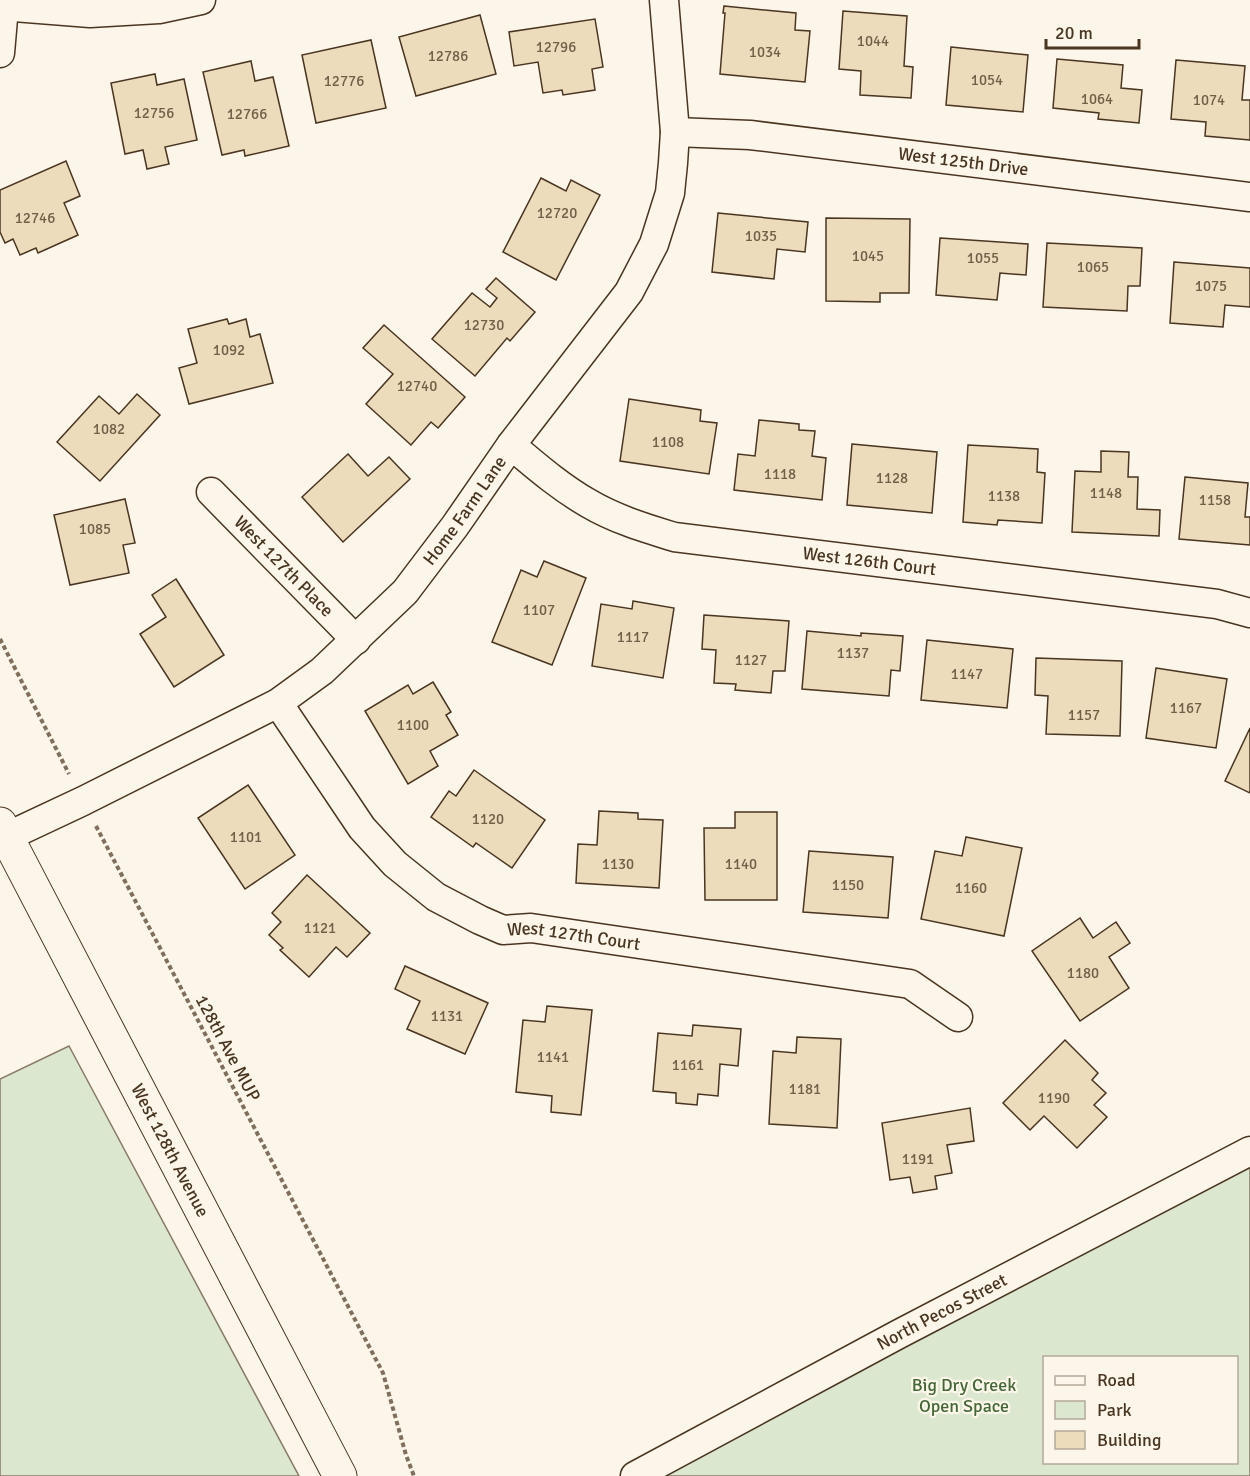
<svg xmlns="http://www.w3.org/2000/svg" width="1250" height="1476" font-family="Signika,sans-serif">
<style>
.green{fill:#dce7d0;stroke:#887966;stroke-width:1.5;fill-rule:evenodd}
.building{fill:#ecdcbc;stroke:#4a3520;stroke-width:1.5}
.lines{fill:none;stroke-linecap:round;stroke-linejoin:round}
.minor-casing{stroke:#4a3520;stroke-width:31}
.secondary-casing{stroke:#4a3520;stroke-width:35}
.path{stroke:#7f6f5c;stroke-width:4;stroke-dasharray:4.5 3;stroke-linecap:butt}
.minor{stroke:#fbf6e9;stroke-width:28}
.secondary{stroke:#fbf6e9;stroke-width:33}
.labels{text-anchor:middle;stroke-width:4.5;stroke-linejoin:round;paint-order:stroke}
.number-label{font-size:15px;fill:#725f47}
.street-label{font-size:18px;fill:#4a3520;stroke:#fbf6e9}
.park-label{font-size:18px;fill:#436837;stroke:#fbf6e9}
</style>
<rect width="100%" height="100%" fill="#fbf6e9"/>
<g class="green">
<path d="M69,1046l230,430h-299v-397z"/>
<path d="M1250,1153v323h-611zM1044,1358h192v104h-192z"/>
</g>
<g class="building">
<path d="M724,6l72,7 -1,17 15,1 -5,51 -85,-8 5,-61h-2z"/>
<path d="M843,11l64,5 -3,50 9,1 -2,31 -51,-3 1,-24 -22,-2z"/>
<path d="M480,15l16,59 -80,22 -17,-59z"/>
<path d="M595,19l8,48 -11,2 3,21 -32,5 -1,-5 -19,3 -5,-31 -24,4 -5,-34z"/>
<path d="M371,40l15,68 -70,15 -14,-68z"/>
<path d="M951,47l77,8 -5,57 -77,-7z"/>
<path d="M1057,59l66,6 -2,23 21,2 -3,33 -41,-4 1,-6 -46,-5z"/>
<path d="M1176,60l69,6 -3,34h8v40l-45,-4 1,-14 -35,-3z"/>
<path d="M251,61l4,20 18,-4 16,69 -44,10 -1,-6 -22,5 -19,-83z"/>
<path d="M155,74l2,11 27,-6 13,61 -32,7 4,17 -22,5 -4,-19 -18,4 -14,-71z"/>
<path d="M66,161l14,35 -16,7 14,32 -40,18 -2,-5 -16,7 -7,-16 -8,4 -5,-11v-42z"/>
<path d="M541,178l25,13 5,-11 29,15 -44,85 -53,-28z"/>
<path d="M718,213l90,9 -3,30 -28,-3 -3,30 -62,-7z"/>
<path d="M826,218l84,1 -1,74h-29v9l-54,-1z"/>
<path d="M940,238l88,6 -2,31 -26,-2 -3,27 -61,-5z"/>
<path d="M1047,243l95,5 -2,38h-12l-1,25 -84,-4z"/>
<path d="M1174,262l76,6v39l-25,-2 -2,22 -53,-4z"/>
<path d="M496,278l39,34 -25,29 -3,-3 -32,38 -43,-37 40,-46 18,14 7,-9 -11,-9z"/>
<path d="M227,319l2,5 17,-5 4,18 10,-3 13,49 -84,21 -10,-36 18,-5 -9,-34z"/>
<path d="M384,325l81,72 -27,31 -7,-6 -20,23 -45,-41 27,-30 -30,-26z"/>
<path d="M137,394l23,21 -60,66 -43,-39 42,-46 20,18z"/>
<path d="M629,399l72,11 -1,11 17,2 -8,51 -89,-13z"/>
<path d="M759,420l40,4v6l16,1 -3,25 14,2 -4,42 -88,-10 4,-36 17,2z"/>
<path d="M852,444l85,8 -5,61 -85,-8z"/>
<path d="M968,445l70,4 -1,23 8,1 -3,50 -44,-3 -1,5 -34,-3z"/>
<path d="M1101,451l28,1 -1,25h10l-1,32 23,1 -1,26 -87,-4 3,-61 26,1z"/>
<path d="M348,454l20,22 21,-19 21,22 -67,63 -41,-45z"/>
<path d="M1185,477l63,6 -3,34h5v28l-71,-6z"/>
<path d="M125,499l10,44 -12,2 6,28 -59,12 -16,-70z"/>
<path d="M544,561l42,17 -34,87 -60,-23 29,-72 16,7z"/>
<path d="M176,579l48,76 -50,32 -34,-53 26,-17 -14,-22z"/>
<path d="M633,601l41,7 -11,70 -71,-12 9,-62 31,5z"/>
<path d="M704,615l85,6 -4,50h-12l-2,22 -36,-3 1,-6 -22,-1 2,-33 -14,-1z"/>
<path d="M807,631l54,5v-3l42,3 -3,35 -9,-1 -2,26 -87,-7z"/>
<path d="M927,640l86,9 -6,59 -86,-8z"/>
<path d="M1036,658l86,3 -2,75 -74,-2 2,-38 -13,-1z"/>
<path d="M1156,668l71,11 -11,69 -70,-10z"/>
<path d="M433,682l18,30 -5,3 12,20 -28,16 8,15 -30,18 -43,-73 43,-26 5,9z"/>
<path d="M1250,728v65l-25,-12z"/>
<path d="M474,770l71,50 -33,48 -36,-25 -3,4 -42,-30 18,-26 7,5z"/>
<path d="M248,785l47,70 -50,34 -47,-71z"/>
<path d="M599,811l39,2v6l25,1 -4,68 -83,-5 2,-39 19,1z"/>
<path d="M735,812h42v88h-72l-1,-72h31z"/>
<path d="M966,837l56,11 -18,88 -83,-17 14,-68 27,5z"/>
<path d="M809,851l84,6 -5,61 -85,-6z"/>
<path d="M307,875l63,58 -23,24 -11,-10 -27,30 -29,-27 3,-2 -14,-13 12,-13 -9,-9z"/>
<path d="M1080,918l13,20 23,-16 14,21 -21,14 20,31 -49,33 -48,-70z"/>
<path d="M405,966l83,37 -23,51 -58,-25 13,-28 -25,-12z"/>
<path d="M547,1006l45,4 -11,105 -30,-3 1,-16 -36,-4 7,-72 22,2z"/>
<path d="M693,1025l48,4 -3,37 -18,-2 -2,32 -20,-2 -1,11 -21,-2v-10l-23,-2 5,-58 34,3z"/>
<path d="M797,1037l44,2 -4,89 -68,-4 4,-73 23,2z"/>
<path d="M1065,1040l33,33 -6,7 14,13 -12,12 13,12 -30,31 -33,-32 -14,14 -27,-27z"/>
<path d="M970,1108l4,33 -27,4 5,28 -17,3 2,13 -24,4 -3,-16 -20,3 -8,-57z"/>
</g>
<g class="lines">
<defs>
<g id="minor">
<path d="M0,6l90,7 69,-4 42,-9"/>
<path d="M0,53l4,-46"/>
<path id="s1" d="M675,132l75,3 500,62"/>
<path id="s2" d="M511,445c25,21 49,42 77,58 27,16 57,25 86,34l543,67 33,9"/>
<path id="s3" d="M211,492l145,148"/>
<path id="s4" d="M278,703l84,125 33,36 41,33 44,23 23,10 28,-2 379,56 48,33"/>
<path id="s5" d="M0,840l83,-39 195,-98 44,-32 83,-79 50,-66 56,-81 118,-153 25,-48 16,-51 3,-30 2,-31 -11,-132"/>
<path id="s6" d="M635,1476l264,-142 351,-183"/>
</g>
<g id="secondary">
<path id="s7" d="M0,824l340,652"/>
</g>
</defs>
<use href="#minor" class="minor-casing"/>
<use href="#secondary" class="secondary-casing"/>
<g class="path">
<path d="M0,639l69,135"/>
<path d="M96,826l287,547 23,82 8,21"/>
</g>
<use href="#minor" class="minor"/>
<use href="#secondary" class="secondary"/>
</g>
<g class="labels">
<g class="number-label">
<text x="873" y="46">1044</text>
<text x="556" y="52">12796</text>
<text x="765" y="57">1034</text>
<text x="448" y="61">12786</text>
<text x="987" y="85">1054</text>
<text x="344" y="86">12776</text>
<text x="1097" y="104">1064</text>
<text x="1209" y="105">1074</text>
<text x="154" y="118">12756</text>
<text x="247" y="119">12766</text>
<text x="557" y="218">12720</text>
<text x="35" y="223">12746</text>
<text x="761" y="241">1035</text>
<text x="868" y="261">1045</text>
<text x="983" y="263">1055</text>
<text x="1093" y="272">1065</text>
<text x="1211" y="291">1075</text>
<text x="484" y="330">12730</text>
<text x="229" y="355">1092</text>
<text x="417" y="391">12740</text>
<text x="109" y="434">1082</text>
<text x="668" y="447">1108</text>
<text x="780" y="479">1118</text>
<text x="892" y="483">1128</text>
<text x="1106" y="498">1148</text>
<text x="1004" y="501">1138</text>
<text x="1215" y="505">1158</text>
<text x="95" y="534">1085</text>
<text x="539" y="615">1107</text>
<text x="633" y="642">1117</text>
<text x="853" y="658">1137</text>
<text x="751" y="665">1127</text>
<text x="967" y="679">1147</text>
<text x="1186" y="713">1167</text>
<text x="1084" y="720">1157</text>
<text x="413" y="730">1100</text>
<text x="488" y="824">1120</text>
<text x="246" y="842">1101</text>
<text x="618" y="869">1130</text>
<text x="741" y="869">1140</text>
<text x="848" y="890">1150</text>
<text x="971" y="893">1160</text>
<text x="320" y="933">1121</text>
<text x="1083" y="978">1180</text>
<text x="447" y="1021">1131</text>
<text x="553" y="1062">1141</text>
<text x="688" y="1070">1161</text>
<text x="805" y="1094">1181</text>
<text x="1054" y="1103">1190</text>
<text x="918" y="1164">1191</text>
</g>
<g class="street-label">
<text dy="6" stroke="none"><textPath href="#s1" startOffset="290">West 125th Drive</textPath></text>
<text dy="6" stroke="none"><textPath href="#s5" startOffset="580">Home Farm Lane</textPath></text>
<text dy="6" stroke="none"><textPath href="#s2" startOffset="386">West 126th Court</textPath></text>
<text dy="6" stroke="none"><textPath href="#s3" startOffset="104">West 127th Place</textPath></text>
<text dy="6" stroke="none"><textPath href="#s4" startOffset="398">West 127th Court</textPath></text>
<text transform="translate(228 1048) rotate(62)" y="6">128th Ave MUP</text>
<text dy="6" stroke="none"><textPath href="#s7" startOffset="368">West 128th Avenue</textPath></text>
<text dy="6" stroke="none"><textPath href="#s6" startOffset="348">North Pecos Street</textPath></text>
</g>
<g class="park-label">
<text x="964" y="1391">Big Dry Creek<tspan x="964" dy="21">Open Space</tspan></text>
</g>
</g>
<rect x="1043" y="1356" width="195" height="108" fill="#fbf6e9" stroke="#b4a999" stroke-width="1.5"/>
<rect x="1055" y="1376" width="30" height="9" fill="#fbf6e9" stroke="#b4a999" stroke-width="1.5"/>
<text x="1097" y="1386" font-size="18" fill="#4a3520">Road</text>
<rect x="1055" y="1401" width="30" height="18" fill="#dce7d0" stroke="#b4a999" stroke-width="1.5"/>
<text x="1097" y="1416" font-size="18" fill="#4a3520">Park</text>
<rect x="1055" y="1431" width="30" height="18" fill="#ecdcbc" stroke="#b4a999" stroke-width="1.5"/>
<text x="1097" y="1446" font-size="18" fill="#4a3520">Building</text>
<path d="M1046 39v9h93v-9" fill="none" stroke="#4a3520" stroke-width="3"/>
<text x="1055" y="39" font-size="18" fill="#4a3520" stroke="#fbf6e9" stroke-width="4.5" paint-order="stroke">20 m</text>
</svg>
